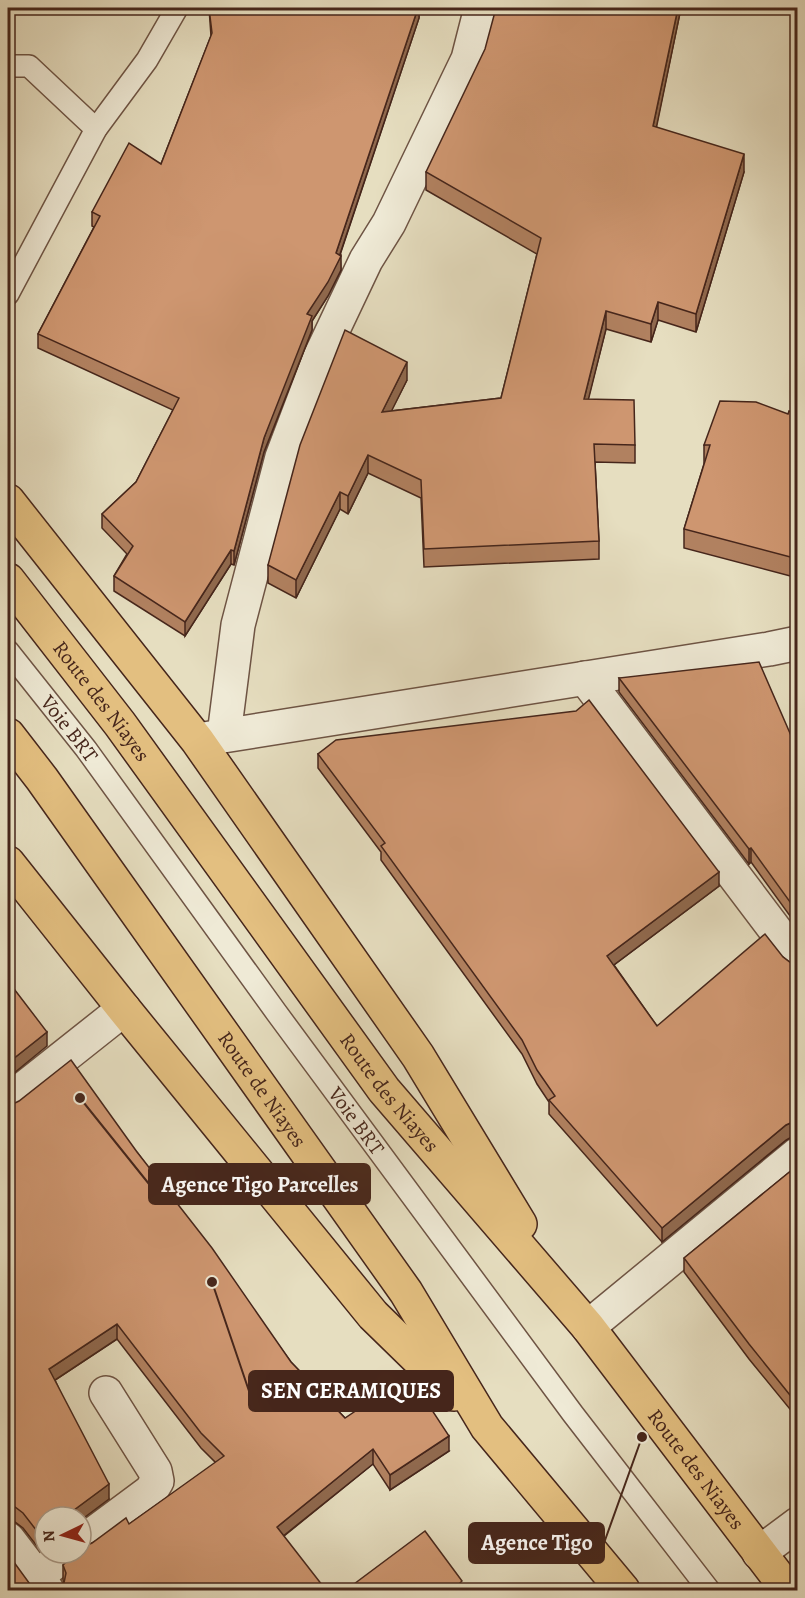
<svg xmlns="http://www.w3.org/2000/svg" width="805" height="1598" font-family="Alegreya,serif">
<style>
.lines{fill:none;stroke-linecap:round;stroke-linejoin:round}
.service-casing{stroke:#6e5444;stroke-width:24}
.minor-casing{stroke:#6e5444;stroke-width:36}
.primary-casing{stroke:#46261b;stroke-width:36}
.service{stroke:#efead6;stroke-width:21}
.minor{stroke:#efead6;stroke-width:33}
.primary{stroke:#e3bf80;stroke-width:33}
.wall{fill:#b18160;stroke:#46261b;stroke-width:1.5}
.shaded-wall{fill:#90694e;stroke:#46261b;stroke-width:1.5}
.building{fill:#ce9670;stroke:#46261b;stroke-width:1.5}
.labels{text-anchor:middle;stroke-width:4.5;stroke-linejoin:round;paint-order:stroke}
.street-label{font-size:21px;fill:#46261b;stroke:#efead6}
.leader{fill:none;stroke:#46261b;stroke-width:2}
.callout-dot{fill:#46261b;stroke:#efead6;stroke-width:2}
.callout{fill:#46261b;stroke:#46261b;stroke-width:2}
.callout-label{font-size:22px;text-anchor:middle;font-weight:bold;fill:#fff}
</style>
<rect width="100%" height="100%" fill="#e6dec0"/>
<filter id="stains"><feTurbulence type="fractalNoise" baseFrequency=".00333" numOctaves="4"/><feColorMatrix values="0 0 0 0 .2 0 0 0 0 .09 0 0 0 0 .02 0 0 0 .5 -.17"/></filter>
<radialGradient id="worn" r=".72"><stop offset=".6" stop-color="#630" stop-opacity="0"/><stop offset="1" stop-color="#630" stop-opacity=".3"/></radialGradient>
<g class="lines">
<defs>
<g id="service">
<path d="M8,66h21l67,63"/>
<path d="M8,294l88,-165 51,-69 30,-52"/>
<path id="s1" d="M8,651l78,98 190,263 297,402 136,176"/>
</g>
<g id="minor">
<path d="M585,678l213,282"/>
<path d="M224,735l14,-110 44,-168 38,-100 46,-97 23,-37 79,-164 13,-51"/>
<path d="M204,739l565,-90 29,-6"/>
<path d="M8,1101l116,-92"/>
<path d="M588,1327l210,-173"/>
<path d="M8,1539l39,51"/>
<path d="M81,1543l70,-52 6,-10 -2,-10 -49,-78"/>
<path d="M759,1553l39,-29"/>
<path d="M36,1577l31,-24"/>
</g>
<g id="primary">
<path d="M8,501l189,239 221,316 102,168"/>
<path id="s2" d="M8,580l112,144 264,366 204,237 200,263"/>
<path id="s3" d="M8,735l34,44 364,513 81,135 136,163"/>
<path d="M8,863l116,146 249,306 81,79"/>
</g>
</defs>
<use href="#service" class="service-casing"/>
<use href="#minor" class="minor-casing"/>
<use href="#primary" class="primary-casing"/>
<use href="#service" class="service"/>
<use href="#minor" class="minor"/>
<use href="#primary" class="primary"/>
</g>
<g class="wall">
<path d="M209,8h210v10l-79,237 1,15 -13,26 -16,25v9l-48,122 -30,113 -3,-1 -46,72 -71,-45v-15l13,-22 -25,-26v-14l34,-32 37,-72 -135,-62v-14l56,-107 -2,-1v-14l69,-48 50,-128z"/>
<path d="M681,8l-25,119 88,45 -48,160 -38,-12 -7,22 -45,-13 -18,70 47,46v18l-40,-1 4,79v18l-175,8 -3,-69 -53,-25 -20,41 -8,-5 -44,89 -28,-15v-18l139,-185 -16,31 110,-13 36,-144 -111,-64v-18z"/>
<path d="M788,414h10v164l-114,-30v-19l20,-65v-19z"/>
<path d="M619,678l177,69h2v180l-47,-65 -2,2 -130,-172z"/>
<path d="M318,754l401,132 -105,79 43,61 126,-69 8,6 7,1v172l-3,-1 -9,5 -124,102 -113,-128v-12l-12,-18 -15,-30 -141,-194v-8l-63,-84z"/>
<path d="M8,1104l129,48 154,210 54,56 104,33 -59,39 -17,-26 -89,72 -220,47 -1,-3v-15l29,-22 37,-19 87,-61 -15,-15 -84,-109 -62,41 54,119 -64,18v29l-5,4 -17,-22 -8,-6 -7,-1z"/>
<path d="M798,1165v254l-49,-60 -65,-87v-14z"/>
</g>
<g class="shaded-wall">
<path d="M418,8h1v10l-82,245 4,-7v14l-13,26 -16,25v9l-48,122 -30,113v-14l30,-113 43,-124 29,-61z"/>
<path d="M678,8h3l-28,136v-18z"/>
<path d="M744,154v18l-48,160v-18z"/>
<path d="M658,302v18l-7,22v-18z"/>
<path d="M606,311v18l-22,88v-18z"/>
<path d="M407,362v18l-25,50v-18z"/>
<path d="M368,455v18l-20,41v-18z"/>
<path d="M340,492v17l-44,89v-18z"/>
<path d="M231,550v14l-46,72v-14z"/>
<path d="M751,848v14l-2,2v-15z"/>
<path d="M719,872v14l-112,84v-14z"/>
<path d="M47,1032v14l-39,32v-15z"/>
<path d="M795,1121v14l-9,5 -124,102v-14l124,-103z"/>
<path d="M117,1324v15l-68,45v-15z"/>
<path d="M449,1436v15l-59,39v-15z"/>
<path d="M373,1449v15l-96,77v-14z"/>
<path d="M109,1484v15l-28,21v-3h-14l3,-4z"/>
<path d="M45,1532v14l-5,4v-15z"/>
</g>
<g class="building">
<path d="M209,8h209l-82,245 5,3 -13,26 -21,32 5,2 -48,122 -30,113 -3,-1 -46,72 -71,-46 19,-30 -31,-32 34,-32 43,-84 -141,-64 62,-118 -8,-4 37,-69 32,21 51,-131z"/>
<path d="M496,8h182l-25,118 91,28 -48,160 -38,-12 -7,22 -45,-13 -22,88 50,1 1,45 -41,-1 5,97 -175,8 -3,-69 -53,-25 -20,41 -8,-4 -44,88 -28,-15 32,-120 45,-115 62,32 -25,50 119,-14 40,-160 -115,-66 59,-123z"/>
<path d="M720,401l36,1 32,12 1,-3 9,3v145l-114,-30 26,-84h-6z"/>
<path d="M759,662l37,85h2v166l-47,-65 -2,1 -130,-171z"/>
<path d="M589,700l130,172 -112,84 50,70 108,-92 18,23 8,6 7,1v158l-3,-1 -9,4 -124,103 -113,-128 6,-4 -18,-26 -15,-30 -141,-194 4,-3 -67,-89 18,-14 240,-29z"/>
<path d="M8,981l39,51 -39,31z"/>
<path d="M71,1060l66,92 75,96 79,114 54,56 64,-43 40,61 -59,39 -17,-26 -96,78 49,63h-268l6,-7 2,-10 -3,-8 13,-12h5v-4l2,-2 9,-4 34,-25 3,6 95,-68 -23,-23 -84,-109 -68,45 60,115 -39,29 -3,4h-22v15l-5,3 -17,-22 -8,-6 -7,-1v-10l3,-4 -3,-4v-384l3,1 8,-4z"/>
<path d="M798,1165v240l-49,-61 -65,-86z"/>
<path d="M425,1531l37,50 -3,3 5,6h-118z"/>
<path d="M8,1554l24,33 5,3h-29z"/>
</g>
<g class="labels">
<g class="street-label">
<text dy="7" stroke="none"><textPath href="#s2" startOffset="153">Route des Niayes</textPath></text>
<text dy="7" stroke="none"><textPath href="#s1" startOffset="99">Voie BRT</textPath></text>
<text dy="7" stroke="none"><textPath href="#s3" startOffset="436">Route de Niayes</textPath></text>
<text dy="7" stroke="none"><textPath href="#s2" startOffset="639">Route des Niayes</textPath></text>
<text dy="7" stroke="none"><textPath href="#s1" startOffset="585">Voie BRT</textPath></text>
<text dy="7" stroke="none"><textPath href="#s2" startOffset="1125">Route des Niayes</textPath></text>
</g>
</g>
<path class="leader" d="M80 1098L149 1184M212 1282L249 1391M642 1437L604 1543"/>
<g class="callout-dot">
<circle cx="80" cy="1098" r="6"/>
<circle cx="212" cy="1282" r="6"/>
<circle cx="642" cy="1437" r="6"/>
</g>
<g class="callout">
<rect x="149" y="1164" width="221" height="40" rx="6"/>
<rect x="249" y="1371" width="204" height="40" rx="6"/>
<rect x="469" y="1523" width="135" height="40" rx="6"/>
</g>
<g class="callout-label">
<text x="260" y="1192">Agence Tigo Parcelles</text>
<text x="351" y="1398">SEN CERAMIQUES</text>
<text x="537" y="1550">Agence Tigo</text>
</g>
<rect width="805" height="1598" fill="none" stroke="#e6dec0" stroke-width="30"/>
<rect x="9" y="9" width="787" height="1580" fill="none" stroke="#46261b" stroke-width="3"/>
<rect x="15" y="15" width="775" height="1568" fill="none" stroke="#46261b" stroke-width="1.5"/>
<g transform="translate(63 1535) rotate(265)"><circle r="28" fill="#efead6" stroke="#ab9c8b" stroke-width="1.5"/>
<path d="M0-4.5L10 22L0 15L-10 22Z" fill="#8f2418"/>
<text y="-9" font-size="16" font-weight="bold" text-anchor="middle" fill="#46261b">N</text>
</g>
<rect width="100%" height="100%" filter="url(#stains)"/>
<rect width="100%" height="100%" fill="url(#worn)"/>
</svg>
